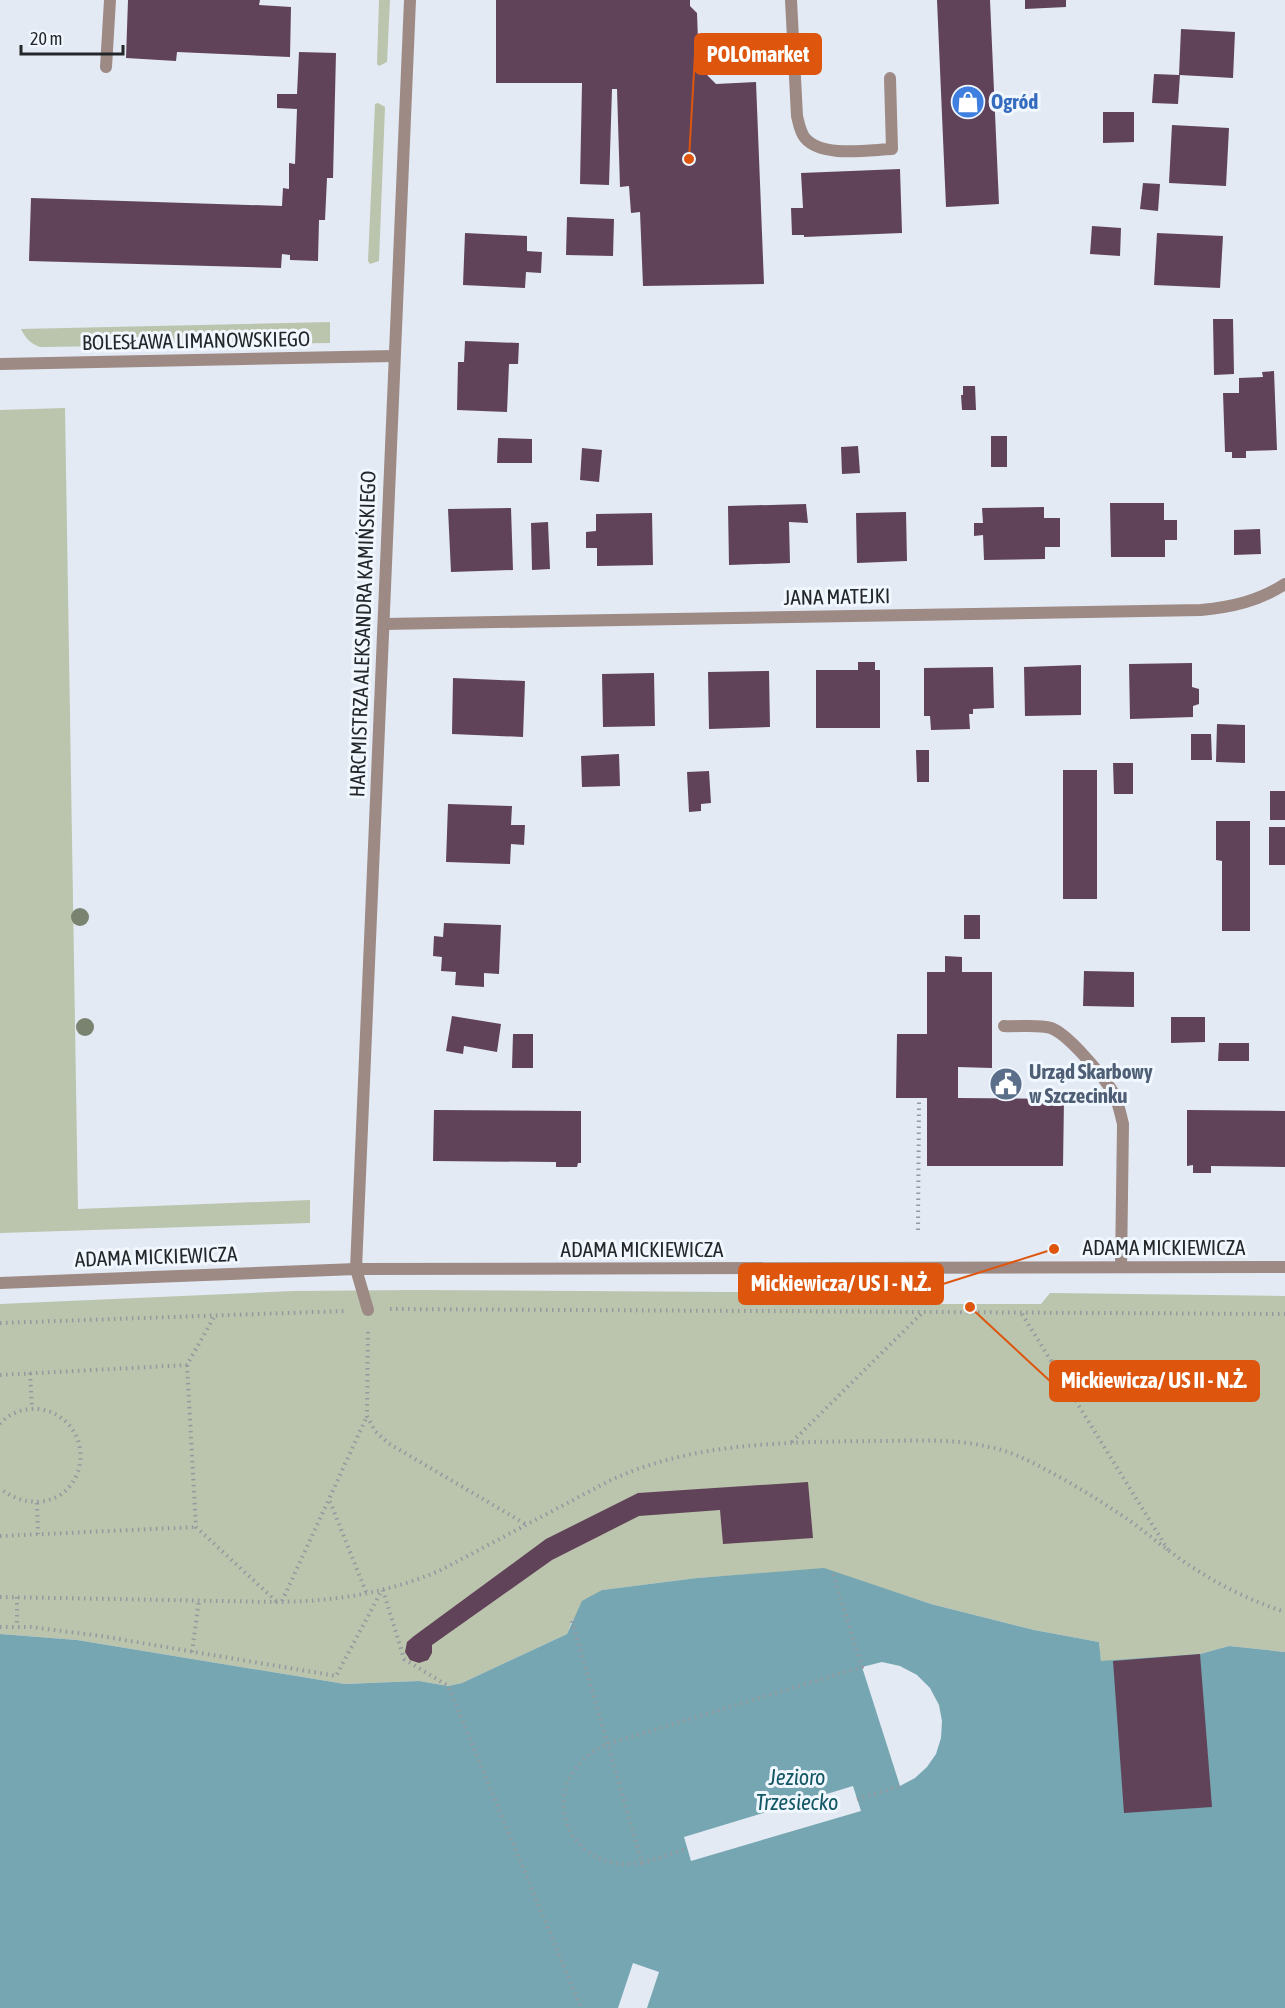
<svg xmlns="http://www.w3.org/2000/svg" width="1285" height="2008" font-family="'Asap Condensed',sans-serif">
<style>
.green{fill:#bbc4ac}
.water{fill:#76a6b1}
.pier{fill:#e3eaf4}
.building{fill:#614359}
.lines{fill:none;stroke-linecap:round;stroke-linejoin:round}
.path{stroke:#9499a0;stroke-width:4;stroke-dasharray:1.5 4.5;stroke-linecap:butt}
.service{stroke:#9d8a85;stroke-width:12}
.minor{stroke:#9d8a85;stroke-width:12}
.tree{fill:#79836f}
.labels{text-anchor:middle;stroke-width:6;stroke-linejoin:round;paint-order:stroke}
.shop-label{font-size:21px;font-weight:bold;fill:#366cbe;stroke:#f1f7ff;text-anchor:start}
.street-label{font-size:21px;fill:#24272a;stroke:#f1f7ff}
.service-label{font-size:21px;font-weight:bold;fill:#4e5e75;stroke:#f1f7ff;text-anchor:start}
.water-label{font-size:22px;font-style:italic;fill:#145764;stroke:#f1f7ff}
.leader{fill:none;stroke:#de560e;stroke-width:2}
.callout-dot{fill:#de560e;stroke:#f1f7ff;stroke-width:2}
.callout{fill:#de560e;stroke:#de560e;stroke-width:2}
.callout-label{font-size:22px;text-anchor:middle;font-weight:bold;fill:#fff}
</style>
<rect width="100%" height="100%" fill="#e3eaf4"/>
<g class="green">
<path d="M379,0h11l-3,62 -8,4 -2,-2z"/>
<path d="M378,103l7,4 -6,154 -9,3 -2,-3 7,-157z"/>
<path d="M330,322v21l-290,4c-10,-4 -14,-8 -19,-18z"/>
<path d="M65,408l13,801 232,-9v23l-310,10v-823z"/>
<path d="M415,1290l485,3 11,11h130l9,-11 235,3v356l-56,-6 -29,8 -99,8 -2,-20 -65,-12 -103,-26 -107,-35 -127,9 -95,12 -30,31 -5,13 -105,49 -14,3 -29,-5 -74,3 -268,-44 -77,-6v-330l293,-13z"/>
</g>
<path class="water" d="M824,1568l107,36 103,26 65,12 2,19 99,-7 29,-8 56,6v356h-1285v-374l77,6 268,44 74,-3 29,5 14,-3 105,-49 15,-33 20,-11 95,-12z"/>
<g class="pier">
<path d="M882,1662l18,4 17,9 13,13 9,17 3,16 -1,17 -5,16 -9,13 -12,11 -15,8 -38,-119z"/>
<path d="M853,1786l8,25 -170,50 -7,-24z"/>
<path d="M633,1963l26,9 -12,36h-29z"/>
</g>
<g class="building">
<path d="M128,0h132l-1,5 32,2 -1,50 -113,-5 -1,9 -50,-3z"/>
<path d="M496,0h194v6l7,7 2,54 17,17 40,-2 8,202 -121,2 -3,-74 -9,1 -2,-27 -9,1 -3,-98h-5l-3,96 -29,-1 2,-101h-86z"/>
<path d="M937,0h53l9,204 -53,3z"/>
<path d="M1025,0h41v7l-41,2z"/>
<path d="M1181,29l54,3 -2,46 -53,-3 -2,29 -26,-1 2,-29 25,1z"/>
<path d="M299,52l37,1 -3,125h-6l-2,42h-6l-1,41 -28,-1v-5l-8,-1 -1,14 -252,-7 2,-63 251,8 1,-18 6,1v-26l6,1 2,-55 -20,-1v-14h20z"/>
<path d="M1103,112h31v30l-31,1z"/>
<path d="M1172,125l57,3 -3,58 -57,-3z"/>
<path d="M900,169l2,64 -98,4v-2h-12l-1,-27h12l-2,-35z"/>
<path d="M1143,183l17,1 -2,27 -18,-2z"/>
<path d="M567,217l47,2 -1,37 -47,-1z"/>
<path d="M1092,226l29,2 -1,28 -30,-2z"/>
<path d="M465,233l62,3v15l15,1 -1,21 -15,-1 -1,16 -62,-3z"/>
<path d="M1157,233l66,3 -3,52 -66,-3z"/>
<path d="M1213,319h20l1,55 -20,1z"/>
<path d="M465,341l54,2 -1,21h-9l-2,48 -50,-2 1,-48h6z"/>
<path d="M1274,371l3,79 -31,1v7h-14v-6h-7l-2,-59h16v-15l24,-1 -1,-5z"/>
<path d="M963,386h12l1,24h-14l-1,-15h2z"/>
<rect x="991" y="436" width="16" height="31"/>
<path d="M498,438l34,1v24h-35z"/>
<path d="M858,446l2,27 -18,1 -1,-27z"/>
<path d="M582,448l20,2 -3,32 -19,-2z"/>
<path d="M1110,503h54v17h13v20h-12v17h-54z"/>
<path d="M806,504l2,19 -19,-1 1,41 -61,2 -1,-59z"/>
<path d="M1044,507v11h16v29h-15v12l-61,1 -1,-25 -9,1v-13h9l-1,-15z"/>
<path d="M511,508l2,62 -62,2 -3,-63z"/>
<path d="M906,512l1,49 -50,2 -1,-50z"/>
<path d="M652,513l1,52 -56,1v-18h-11v-16l10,-1v-17z"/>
<path d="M548,522l2,47 -18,1 -1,-47z"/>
<path d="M1260,529l1,25 -27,1v-25z"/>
<path d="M858,662h17v8h5v58h-64v-58h42z"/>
<path d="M1192,663v24l7,2v15l-6,2v11l-63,2 -1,-55z"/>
<path d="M1081,665v50l-56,1 -1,-49z"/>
<path d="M993,667l1,41 -21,1v5h-4l1,15 -39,1 -1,-14h-6v-48z"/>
<path d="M769,671l1,56 -61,2 -1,-57z"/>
<path d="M654,673l1,53 -52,1 -1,-53z"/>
<path d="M453,678l72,3 -2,56 -71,-3z"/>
<path d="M1217,724l28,1v38l-29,-1z"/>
<path d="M1191,734h20l1,26h-21z"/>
<path d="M916,750h13v32h-12z"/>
<path d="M619,754l1,32 -38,1 -1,-31z"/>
<path d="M1113,763h20v31h-19z"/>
<rect x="1063" y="770" width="34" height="129"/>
<path d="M709,771l2,32 -10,1v7l-12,1 -2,-40z"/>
<rect x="1270" y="791" width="15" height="29"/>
<path d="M448,804l64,2 -1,19h14l-1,20 -13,-1 -1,20 -64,-2z"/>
<path d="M1216,821h34v110h-28v-70l-6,-1z"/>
<rect x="1269" y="827" width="16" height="38"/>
<rect x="964" y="915" width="16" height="24"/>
<path d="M444,923l57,2 -2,49 -15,-1v14l-29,-2 1,-13 -15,-1 1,-14 -9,-1 1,-20 9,1z"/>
<path d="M945,956l17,1v15h30v96l-34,-1v31l106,1 -1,67h-136v-68h-31l1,-64h30v-62h18z"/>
<path d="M1084,971l50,1v35l-51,-1z"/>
<path d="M452,1016l49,8 -4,28 -33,-6 -1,8 -17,-3z"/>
<path d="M1171,1017h34v25l-34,1z"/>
<path d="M513,1034h20v34h-21z"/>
<path d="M1219,1043h30v18h-31z"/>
<path d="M434,1110l147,1v52h-3l-1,4h-21v-5l-123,-1z"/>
<path d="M1187,1110l98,1v56l-74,-1v7h-18v-8l-6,1z"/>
<path d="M808,1482l5,56 -90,6 -3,-34 -81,6 -87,44 -120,85v8l-4,7 -9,3 -9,-3 -5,-8 2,-10 7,-6 132,-97 92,-46z"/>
<path d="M1200,1654l12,153 -88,6 -11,-152z"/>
</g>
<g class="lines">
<g class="path">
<path d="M918,1230l1,-132"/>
<path d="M390,1309l895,5"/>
<path d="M1022,1314l146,236"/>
<path d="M0,1323l344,-12"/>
<path d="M368,1332l-1,84 8,15 13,12 139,82"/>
<path d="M187,1365l9,162 81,75"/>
<path d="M30,1373l2,36"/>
<path d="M0,1375l187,-10 28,-50"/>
<path d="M0,1424c9,-11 24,-16 38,-15 31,3 51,35 39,65 -13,33 -53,35 -77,14"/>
<path d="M792,1442l130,-129"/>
<path d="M37,1503l1,31"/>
<path d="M0,1536l196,-9"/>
<path d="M383,1590l21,69 44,27 133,322"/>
<path d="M366,1592l-37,-93 38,-83"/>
<path d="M0,1597l277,5c13,-1 27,0 41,-2 41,-3 83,-13 121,-29l170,-90c82,-39 177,-39 267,-40 37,0 77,-3 113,6 22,4 43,15 63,26 28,15 55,32 81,50 21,16 40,32 62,46 28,18 59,33 90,43"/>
<path d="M17,1597v30"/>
<path d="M282,1601l47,-102"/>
<path d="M572,1621l70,242c-81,12 -110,-85 -35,-119l255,-77 -30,-96"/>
<path d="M0,1627h31l70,9 235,40 46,-86"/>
<path d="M192,1652l7,-52"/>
<path d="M857,1799l43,-13"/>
<path d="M642,1863l45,-14"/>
</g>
<g class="service">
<path d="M791,0l6,116c2,8 3,16 8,22 17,20 63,12 87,11l-2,-71"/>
<path d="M106,67l4,-67"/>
<path d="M1004,1026c14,1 34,-2 47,2 17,6 49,45 60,61 7,10 9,23 12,35l-2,143"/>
<path d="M356,1269l12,41"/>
</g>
<g class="minor">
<path d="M0,364l394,-8"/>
<path d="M384,624l817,-14c31,-3 58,-9 84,-26"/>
<path d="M356,1269l54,-1269"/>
<path d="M0,1283l356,-14 929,-2"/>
</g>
</g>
<g class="tree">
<circle cx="80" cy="917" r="9"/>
<circle cx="85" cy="1027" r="9"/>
</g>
<defs>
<symbol id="shop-disc" viewBox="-11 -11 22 22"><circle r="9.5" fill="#3f7fe0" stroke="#f1f7ff"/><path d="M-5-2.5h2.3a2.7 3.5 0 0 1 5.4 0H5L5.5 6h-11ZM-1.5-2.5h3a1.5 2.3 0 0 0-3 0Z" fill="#fff"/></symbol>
<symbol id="civic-disc" viewBox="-11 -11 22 22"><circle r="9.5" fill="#5c6f8a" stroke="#f1f7ff"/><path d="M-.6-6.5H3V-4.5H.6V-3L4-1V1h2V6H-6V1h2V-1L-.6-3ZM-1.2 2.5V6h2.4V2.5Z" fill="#fff"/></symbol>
</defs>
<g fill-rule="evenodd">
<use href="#shop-disc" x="949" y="83" width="38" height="38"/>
<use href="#civic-disc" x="987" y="1065" width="38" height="38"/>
</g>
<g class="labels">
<g class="shop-label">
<text x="991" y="109">Ogród</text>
</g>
<g class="street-label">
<text transform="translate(196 341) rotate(-1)" y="7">BOLESŁAWA LIMANOWSKIEGO</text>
<text transform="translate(837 597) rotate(-1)" y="7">JANA MATEJKI</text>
<text transform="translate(363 634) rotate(-88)" y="7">HARCMISTRZA ALEKSANDRA KAMIŃSKIEGO</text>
<text x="1164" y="1255">ADAMA MICKIEWICZA</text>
<text x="642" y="1257">ADAMA MICKIEWICZA</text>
<text transform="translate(156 1257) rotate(-2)" y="7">ADAMA MICKIEWICZA</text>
</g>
<g class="service-label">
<text x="1029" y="1079">Urząd Skarbowy<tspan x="1029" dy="24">w Szczecinku</tspan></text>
</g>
<g class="water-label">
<text x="797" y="1785">Jezioro<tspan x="797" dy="25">Trzesiecko</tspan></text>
</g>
</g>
<path class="leader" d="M689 159L695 54M1054 1249L943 1284M970 1307L1050 1381"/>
<g class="callout-dot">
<circle cx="689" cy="159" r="6"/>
<circle cx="1054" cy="1249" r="6"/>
<circle cx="970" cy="1307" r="6"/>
</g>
<g class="callout">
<rect x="695" y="34" width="126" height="40" rx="6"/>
<rect x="739" y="1264" width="204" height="40" rx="6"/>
<rect x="1050" y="1361" width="209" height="40" rx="6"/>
</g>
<g class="callout-label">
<text x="758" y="62">POLOmarket</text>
<text x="841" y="1291">Mickiewicza/ US I - N.Ż.</text>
<text x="1154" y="1388">Mickiewicza/ US II - N.Ż.</text>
</g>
<path d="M21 45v9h102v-9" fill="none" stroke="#24272a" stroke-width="3"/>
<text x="30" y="45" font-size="18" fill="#24272a" stroke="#f1f7ff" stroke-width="4.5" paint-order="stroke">20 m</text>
</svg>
